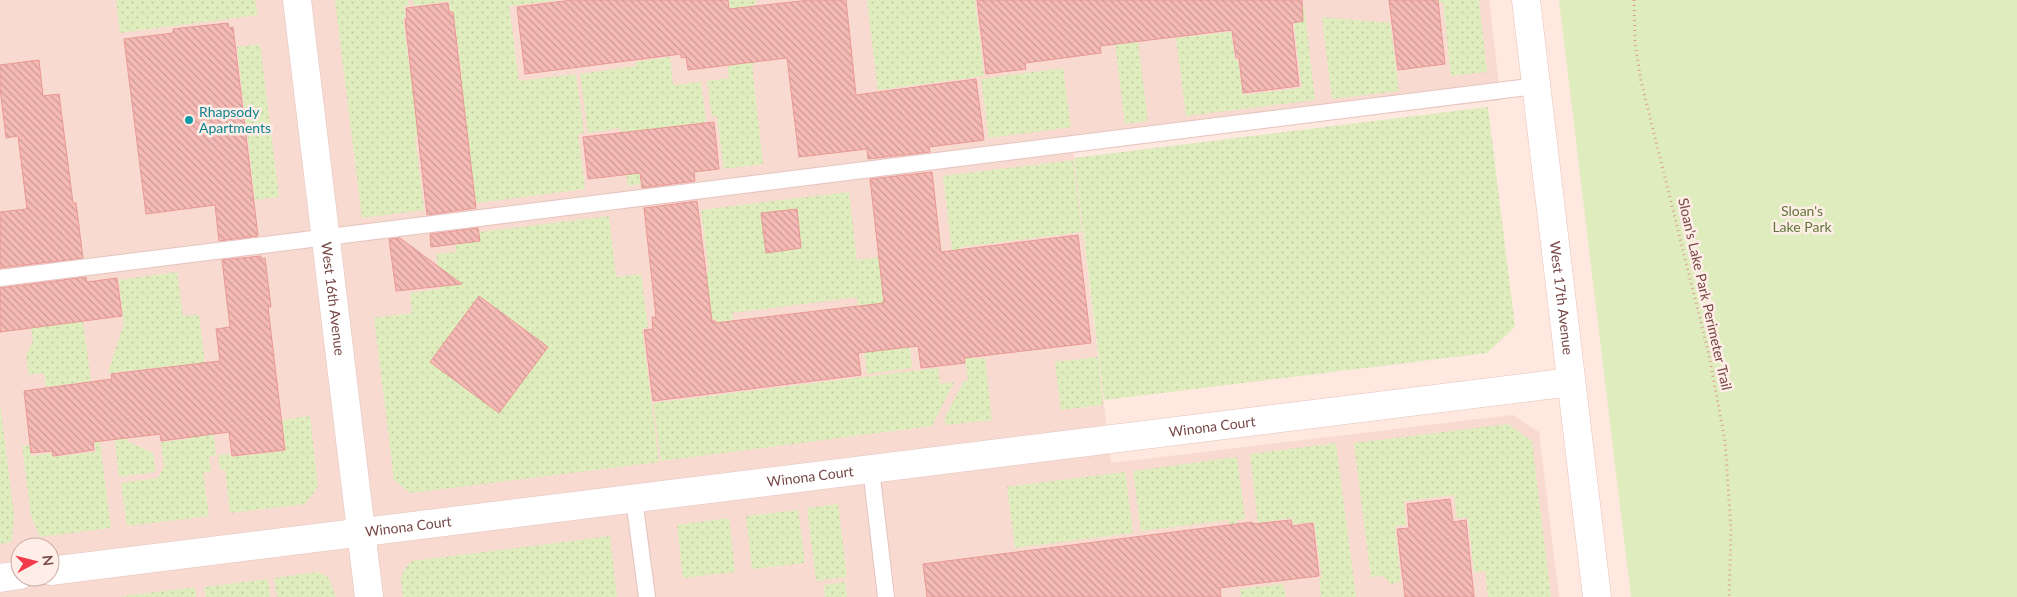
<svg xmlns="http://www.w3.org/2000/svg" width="2017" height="597" font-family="Lato,sans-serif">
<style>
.residential{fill:#f8dad0;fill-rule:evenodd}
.grass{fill:url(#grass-dots)}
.park{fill:#dfecbd}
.building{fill:url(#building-back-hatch);stroke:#e99994}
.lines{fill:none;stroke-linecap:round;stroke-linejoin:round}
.lane-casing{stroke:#e4c3bd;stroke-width:18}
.street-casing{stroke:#e4c3bd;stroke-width:29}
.secondary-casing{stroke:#eac1ba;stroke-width:29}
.path{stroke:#da9d98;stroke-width:3;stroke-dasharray:1 4;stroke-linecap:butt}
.lane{stroke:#fff;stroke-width:16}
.street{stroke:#fff;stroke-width:28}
.secondary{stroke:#fff;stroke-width:28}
.culture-dot{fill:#0f9aa8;stroke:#ffeee7;stroke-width:2}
.labels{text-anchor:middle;stroke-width:5;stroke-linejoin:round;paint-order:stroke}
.culture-label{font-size:14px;fill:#0d838f;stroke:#ffeee7;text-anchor:start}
.park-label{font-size:14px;fill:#5f763a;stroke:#ffeee7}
.street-label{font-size:14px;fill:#764745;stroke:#ffeee7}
</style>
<defs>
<pattern id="grass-dots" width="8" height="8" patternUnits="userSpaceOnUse" patternTransform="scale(1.25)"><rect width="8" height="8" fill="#dfecbd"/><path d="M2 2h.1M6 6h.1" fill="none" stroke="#c3cca4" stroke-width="1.8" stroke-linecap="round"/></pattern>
<pattern id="building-back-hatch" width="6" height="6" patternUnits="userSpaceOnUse" patternTransform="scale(1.25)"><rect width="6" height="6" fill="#f5bab5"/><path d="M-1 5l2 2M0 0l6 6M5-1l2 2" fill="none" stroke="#cb9995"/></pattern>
</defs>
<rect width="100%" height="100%" fill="#fee8df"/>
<path class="residential" d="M0,0h1489l12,100 -428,50 38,313 402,-48 26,17 20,165h-1559zM20,547h30v30h-30z"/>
<g class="grass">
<path d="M116,0h139l3,15 -138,18z"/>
<path d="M335,0h73l1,6h-5l2,11 -3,1 8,62 6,-1 41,51 -43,6 9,74 -62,8z"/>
<path d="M413,0h146l-50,6 10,75 57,-7 8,59 -6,1 7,55 -109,14 -9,-73h-7l-1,-54 3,-1 -9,-64h-3l-1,-10 -35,5z"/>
<path d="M729,0h28l-7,16 5,48 -3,1 11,99 -39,5 -7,-53h-5l-5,-35 22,-3 -1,-12 7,-1 -2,-11h3z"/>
<path d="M867,0h108l9,76 -106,14z"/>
<path d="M1118,0l5,44 15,-2 10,79 -23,3 -15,-120z"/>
<path d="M1291,0l5,6 8,-1 11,95 -129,16 -10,-78 55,-6 4,28h3l5,35 59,-7z"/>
<path d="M1405,0h74l8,72 -36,4 -8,-74 -37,4z"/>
<path d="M1322,17l68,6 9,68 -67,8z"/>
<path d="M260,44l19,153 -24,3 -18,-153z"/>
<path d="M670,57l3,28 28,-3 5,40 -51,7 7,52 -34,5 -8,-58 -32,5 -8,-59 56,-8v-4z"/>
<path d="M1063,68l8,59 -82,11 -8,-59z"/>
<path d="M1488,107l27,220 -28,26 -383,47 -30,-242z"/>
<path d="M1073,160l9,72 -121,15 13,112 11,-1 7,62 -45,5 -3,-6 20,-38 4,-1 -25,-204z"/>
<path d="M849,192l8,68 41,-5 14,113 -45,6 -10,-77 -125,16 10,76 -16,2 -9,-72 -7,1 -17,-47 16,-2 -8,-61z"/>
<path d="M609,216l7,61 25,-3 7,54 -6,1 17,133 -249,31 -16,-13 -20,-162 38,-5 -2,-20 30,-4 -4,-35 20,-2 -2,-17z"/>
<path d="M177,272l6,44 16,-1 17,140 -7,1 2,16 -8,1 6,43 -82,10 -6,-43 37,-5 6,-11 -3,-25 28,-3 -8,-74 -73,8 16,-50 -5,-43z"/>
<path d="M78,285l13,96 -45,6 -2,-14 -15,2 -3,-19 7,-15 -7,-49z"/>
<path d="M1098,357l5,48 -42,5 -6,-48z"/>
<path d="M938,368l2,16 14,-2 -22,44 -271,35 -8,-58z"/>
<path d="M92,382l19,146 -71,9 -9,-21 -9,-70 7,-1 2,11 20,-3 1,4 44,-5 -9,-69z"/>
<path d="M0,403l14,112 -2,27 -12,2z"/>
<path d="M123,403l4,38 26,12 3,19 -37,5 -8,-72z"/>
<path d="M310,416l8,71 -13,17 -75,9 -5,-43h-5l-2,-15 12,-1 1,3 55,-6 -4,-31z"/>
<path d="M1508,424l24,17 19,156h-63l-3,-26 -11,1 -6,-54h-11l-3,-23 -50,6 2,24 -11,1 6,56 -10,2 -8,-8 -12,1 -17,-134z"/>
<path d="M1336,443l20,154h-35l-2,-19h3l-8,-56 -21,2 -1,-6 -34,5 -8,-69z"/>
<path d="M1237,457l8,62 -8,1 8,64 -8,1 -8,-65 -88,11 -8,-60z"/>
<path d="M1125,472l8,61 -118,15 -8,-61z"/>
<path d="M838,504l9,73 -31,4 -9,-73z"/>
<path d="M798,510l7,53 -53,6 -6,-53z"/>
<path d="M729,518l6,54 -52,6 -6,-53z"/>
<path d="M610,536l7,61h-214c-2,-18 -5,-23 9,-36z"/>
<path d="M318,572l11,6 7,19h-59l-3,-19z"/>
<path d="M268,579l2,18h-64l-2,-10z"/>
<path d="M845,582l2,15h-22l-1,-12z"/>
<path d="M1283,584l3,13h-45l-1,-8z"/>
<path d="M195,587l1,10h-79z"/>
</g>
<path class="park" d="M1559,0h458v597h-386z"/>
<g class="building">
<path d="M572,0h156l1,9 81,-9h36l10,95 120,-16 8,61 -55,7 1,5 -62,7 -1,-10 -68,8 -12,-99 -99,12 -2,-13 -5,1v-4l-156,20 -8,-67z"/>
<path d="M977,0h325l1,21 -11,2 7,63 -56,7 -4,-35h-3l-4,-28 -132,16 1,7 -76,10 1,6 -40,5z"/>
<path d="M1389,0h49l7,64 -47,6z"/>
<path d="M448,3l1,9h4l23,196 -49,7 -22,-196h2l-1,-11z"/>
<path d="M228,23l1,5 4,-1 25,209 -39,5 -4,-36 -69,9 -22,-175 49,-6v-4z"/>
<path d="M39,60l4,36 16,-2 14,109h3l7,55 -83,10v-56l27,-3 -9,-73 -12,2 -6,-50v-23z"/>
<path d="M714,122l5,47 -25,3 1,9 -53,7 -2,-15 -52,6 -5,-42z"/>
<path d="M932,172l9,80 137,-17 13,108 -127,15 1,5 -44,5 -3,-22 -60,7 3,22 -208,26 -9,-71 9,-1 -1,-12h4l-12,-109 53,-7 15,120h3v2l169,-20 -14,-124z"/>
<path d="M797,209l4,39 -35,5 -5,-40z"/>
<path d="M478,228l2,13 -49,6 -1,-13z"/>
<path d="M400,238l62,46 -66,7 -7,-52z"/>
<path d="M261,256v3l4,-1 6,49h-3l17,143 -53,6 -3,-24 -68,9 -1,-7 -67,8 1,8 -41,6 -1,-5 -21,2 -7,-62 88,-12 -1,-5 109,-13 -4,-32 14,-2 -8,-67z"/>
<path d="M86,277l1,5 30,-4 5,38 -122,16v-44z"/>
<path d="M479,296l69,51 -49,66 -69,-51z"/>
<path d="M1450,499l3,23 13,-2 8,77h-69l-8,-68 12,-1 -2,-24z"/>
<path d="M1291,520l1,6 21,-3 6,53 -99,12 1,9h-294l-4,-33 329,-42 1,2z"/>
</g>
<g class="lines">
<defs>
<g id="lane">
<path d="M0,278l1536,-192"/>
<path d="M871,469l15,128"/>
<path d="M634,499l13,98"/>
</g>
<g id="street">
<path id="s1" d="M297,0l72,597"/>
<path id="s2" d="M50,571l1521,-189"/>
<path d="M0,578l20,-3"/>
</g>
<g id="secondary">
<path id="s3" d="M1526,0l71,597"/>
</g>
</defs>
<use href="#lane" class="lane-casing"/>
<use href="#street" class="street-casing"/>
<use href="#secondary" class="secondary-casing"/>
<path class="path" d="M1634,0l1,43 6,38 68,274 16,86 6,88 -2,68"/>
<use href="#lane" class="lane"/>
<use href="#street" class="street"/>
<use href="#secondary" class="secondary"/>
</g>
<circle class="culture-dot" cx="189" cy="120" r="5"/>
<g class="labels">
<g class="culture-label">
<text x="199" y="117">Rhapsody<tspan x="199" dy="16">Apartments</tspan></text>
</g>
<g class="park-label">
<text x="1802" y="216">Sloan's<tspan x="1802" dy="16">Lake Park</tspan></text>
</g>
<g class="street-label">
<text transform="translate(1705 294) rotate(77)" y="5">Sloan's Lake Park Perimeter Trail</text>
<text dy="5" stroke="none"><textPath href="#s1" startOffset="301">West 16th Avenue</textPath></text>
<text dy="5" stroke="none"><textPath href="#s3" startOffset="300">West 17th Avenue</textPath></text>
<text dy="5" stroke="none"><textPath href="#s2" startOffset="1171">Winona Court</textPath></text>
<text dy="5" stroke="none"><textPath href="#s2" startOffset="766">Winona Court</textPath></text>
<text dy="5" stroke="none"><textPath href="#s2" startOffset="361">Winona Court</textPath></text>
</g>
</g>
<g transform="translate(35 562) rotate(83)"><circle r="24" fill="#ffeee7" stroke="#c8aba6"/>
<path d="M0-4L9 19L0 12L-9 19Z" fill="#f13a4c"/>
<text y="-8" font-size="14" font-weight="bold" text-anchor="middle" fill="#764745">N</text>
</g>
</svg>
